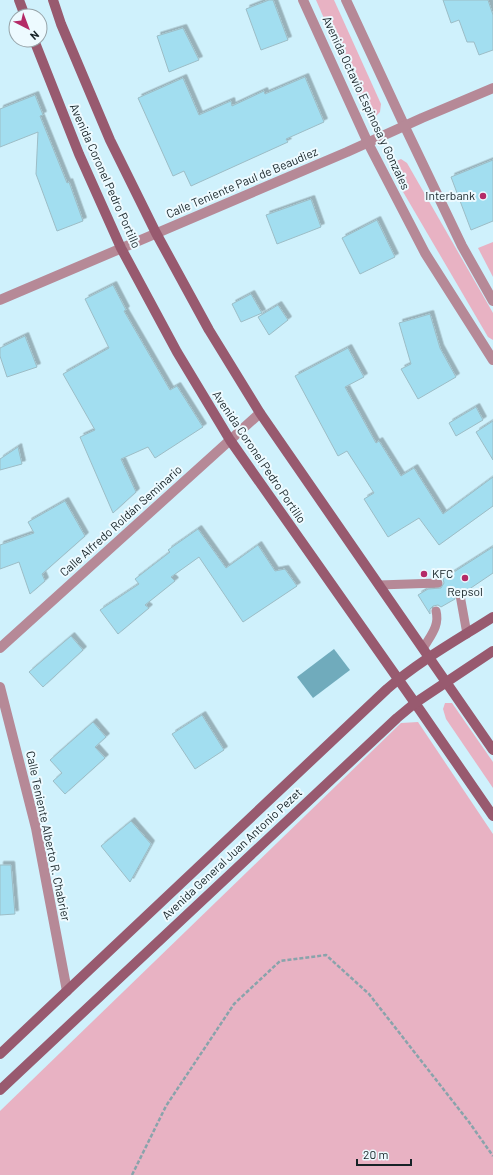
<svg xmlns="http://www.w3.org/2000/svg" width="493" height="1175" font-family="Barlow,sans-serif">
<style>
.green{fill:#e8b2c3}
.water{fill:#70abbc}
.building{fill:#a2def0;stroke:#9cbdc6;filter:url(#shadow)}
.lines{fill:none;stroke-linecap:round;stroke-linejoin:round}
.path{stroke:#89a3ab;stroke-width:2.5;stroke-dasharray:4 2;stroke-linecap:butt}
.lane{stroke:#b68997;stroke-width:9}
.street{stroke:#b68997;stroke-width:10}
.secondary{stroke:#985a6f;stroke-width:10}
.poi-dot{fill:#b42a67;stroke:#edfaff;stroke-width:1.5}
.labels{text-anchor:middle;stroke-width:4;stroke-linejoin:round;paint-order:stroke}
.street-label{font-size:12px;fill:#162327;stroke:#edfaff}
.poi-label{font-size:12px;fill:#162327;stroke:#edfaff;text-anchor:end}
</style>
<defs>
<filter id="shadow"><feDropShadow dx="3.5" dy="-3.5" stdDeviation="0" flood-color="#0004"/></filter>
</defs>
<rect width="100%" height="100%" fill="#cff1fc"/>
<g class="green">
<path d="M316,0h18l47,104 -1,8 -5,5 -9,-2z"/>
<path d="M401,159l6,4 86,150v27l-5,-3 -96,-164 2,-11z"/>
<path d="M493,242v35l-15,-29z"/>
<path d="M445,703h7l41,59v26l-47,-69 -3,-10z"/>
<path d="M418,722l75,112v341h-493v-64l401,-388z"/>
</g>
<path class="water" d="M334,649l16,21 -37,28 -16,-21z"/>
<g class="building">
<path d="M269,0h4l15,40 -27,10 -15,-41z"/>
<path d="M443,0h45l5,15v35l-14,5 -5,-13h-7l-8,-22 -8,3z"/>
<path d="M183,28l16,32 -30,12 -12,-36z"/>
<path d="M305,77l19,45 -38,17 2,3 -97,44 -7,-15 -11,5 -35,-78 45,-20 16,37 32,-14 1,5 32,-15 1,3z"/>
<path d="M35,95l8,20 -3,1 27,67 2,-1 14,39 -26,10 -21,-57 2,-42 -38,15v-38z"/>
<path d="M493,160v61l-22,9 -20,-53z"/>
<path d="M311,199l10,28 -44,17 -11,-29z"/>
<path d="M377,220l18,37 -35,17 -18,-36z"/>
<path d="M113,285l13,25 -2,1 46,79 7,-4 26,41 -48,31 -7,-11 -27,12 15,33 -23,21 -33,-76 15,-7 -32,-56 46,-26 -24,-49z"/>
<path d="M251,294l11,19 -21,9 -9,-18z"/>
<path d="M278,305l10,15 -19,15 -11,-18z"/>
<path d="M430,314l10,34 16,29 -38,22 -17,-30 10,-5 -12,-41z"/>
<path d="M25,336l12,31 -30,10 -7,-21v-8z"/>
<path d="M348,348l16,29 -19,10 31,56 3,-2 22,35 13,-8 29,46 50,-37v29l-54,39 -20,-27 -31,19 -24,-38 10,-6 -27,-42 -9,5 -43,-80z"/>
<path d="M476,407l7,13 -27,16 -7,-13z"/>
<path d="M493,421v39l-17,-28z"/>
<path d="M18,447l4,17 -22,6v-11z"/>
<path d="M65,501l20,35 -43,38 3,7 -15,13 -11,-32 -19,7v-24l34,-12 -6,-11z"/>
<path d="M198,529l28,39 32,-23 17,26 10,-2 12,17 -54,36 -44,-65 -28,20 4,4 -30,24 4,3 -31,26 -18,-24 39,-26 -4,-5 35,-27 -2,-2z"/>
<path d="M493,547v26l-28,19 -3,-3 -6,1 -2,3 1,6 -14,8 -3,-2 -5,1 -3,3v5l-12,-19 10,-6 13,-1 3,-5 -1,-4z"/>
<path d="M71,636l12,14 -40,37 -14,-15z"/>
<path d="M202,715l22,35 -29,19 -23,-35z"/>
<path d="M93,722l13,15 -11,10 10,11 -40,36 -12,-13 9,-8 -12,-13z"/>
<path d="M131,821l20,23 -21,38 -29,-36z"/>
<path d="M0,865h11l4,49 -15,1z"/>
</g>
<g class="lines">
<path class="path" d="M132,1175l34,-69 68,-102 46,-43 46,-6 43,39 100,128 24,34"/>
<g class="lane">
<path d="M379,585l59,-2"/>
<path d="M460,595l7,39"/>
<path d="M423,649c7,-13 17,-23 13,-38"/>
</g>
<g class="street">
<path d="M303,0l65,143 57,110 68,107"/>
<path d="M346,0l59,127 57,119 31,55"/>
<path d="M0,300l347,-148 75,-34 71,-30"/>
<path d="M0,648l260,-235"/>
<path d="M0,687l36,141 31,163"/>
</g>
<g class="secondary">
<path d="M19,0l6,16"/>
<path d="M53,0l8,24 49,116 46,93 53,97 51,83 233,337"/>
<path d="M34,40l45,114 42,94 56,104 53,88 185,263 78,113"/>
<path d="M0,1054l387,-365c32,-28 70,-49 106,-72"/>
<path d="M0,1090l397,-372 18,-15 78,-52"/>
</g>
</g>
<g class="poi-dot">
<circle cx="483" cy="196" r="4"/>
<circle cx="424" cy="574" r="4"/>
<circle cx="465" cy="578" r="4"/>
</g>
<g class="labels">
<g class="street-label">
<text transform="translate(366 103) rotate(65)" y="4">Avenida Octavio Espinosa y Gonzales</text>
<text transform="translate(105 176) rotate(66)" y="4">Avenida Coronel Pedro Portillo</text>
<text transform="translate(242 183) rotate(-23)" y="4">Calle Teniente Paul de Beaudiez</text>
<text transform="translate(259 457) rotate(56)" y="4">Avenida Coronel Pedro Portillo</text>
<text transform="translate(121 521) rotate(-42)" y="4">Calle Alfredo Roldán Seminario</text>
<text transform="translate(48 836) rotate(78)" y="4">Calle Teniente Alberto R. Chabrier</text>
<text transform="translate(232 854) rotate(-43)" y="4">Avenida General Juan Antonio Pezet</text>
</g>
<g class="poi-label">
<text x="475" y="200">Interbank</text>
<text x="432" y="578" text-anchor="start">KFC</text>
<text x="465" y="596" text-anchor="middle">Repsol</text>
</g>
</g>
<g transform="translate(28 28) rotate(138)"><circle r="19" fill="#edfaff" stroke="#97a4a9"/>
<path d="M0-3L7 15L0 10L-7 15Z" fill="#b42a67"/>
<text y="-6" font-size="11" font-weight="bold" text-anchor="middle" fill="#162327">N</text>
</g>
<path d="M357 1159v6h54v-6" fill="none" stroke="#162327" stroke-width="2"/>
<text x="363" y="1159" font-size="12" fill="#162327" stroke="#edfaff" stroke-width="3" paint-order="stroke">20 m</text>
</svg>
